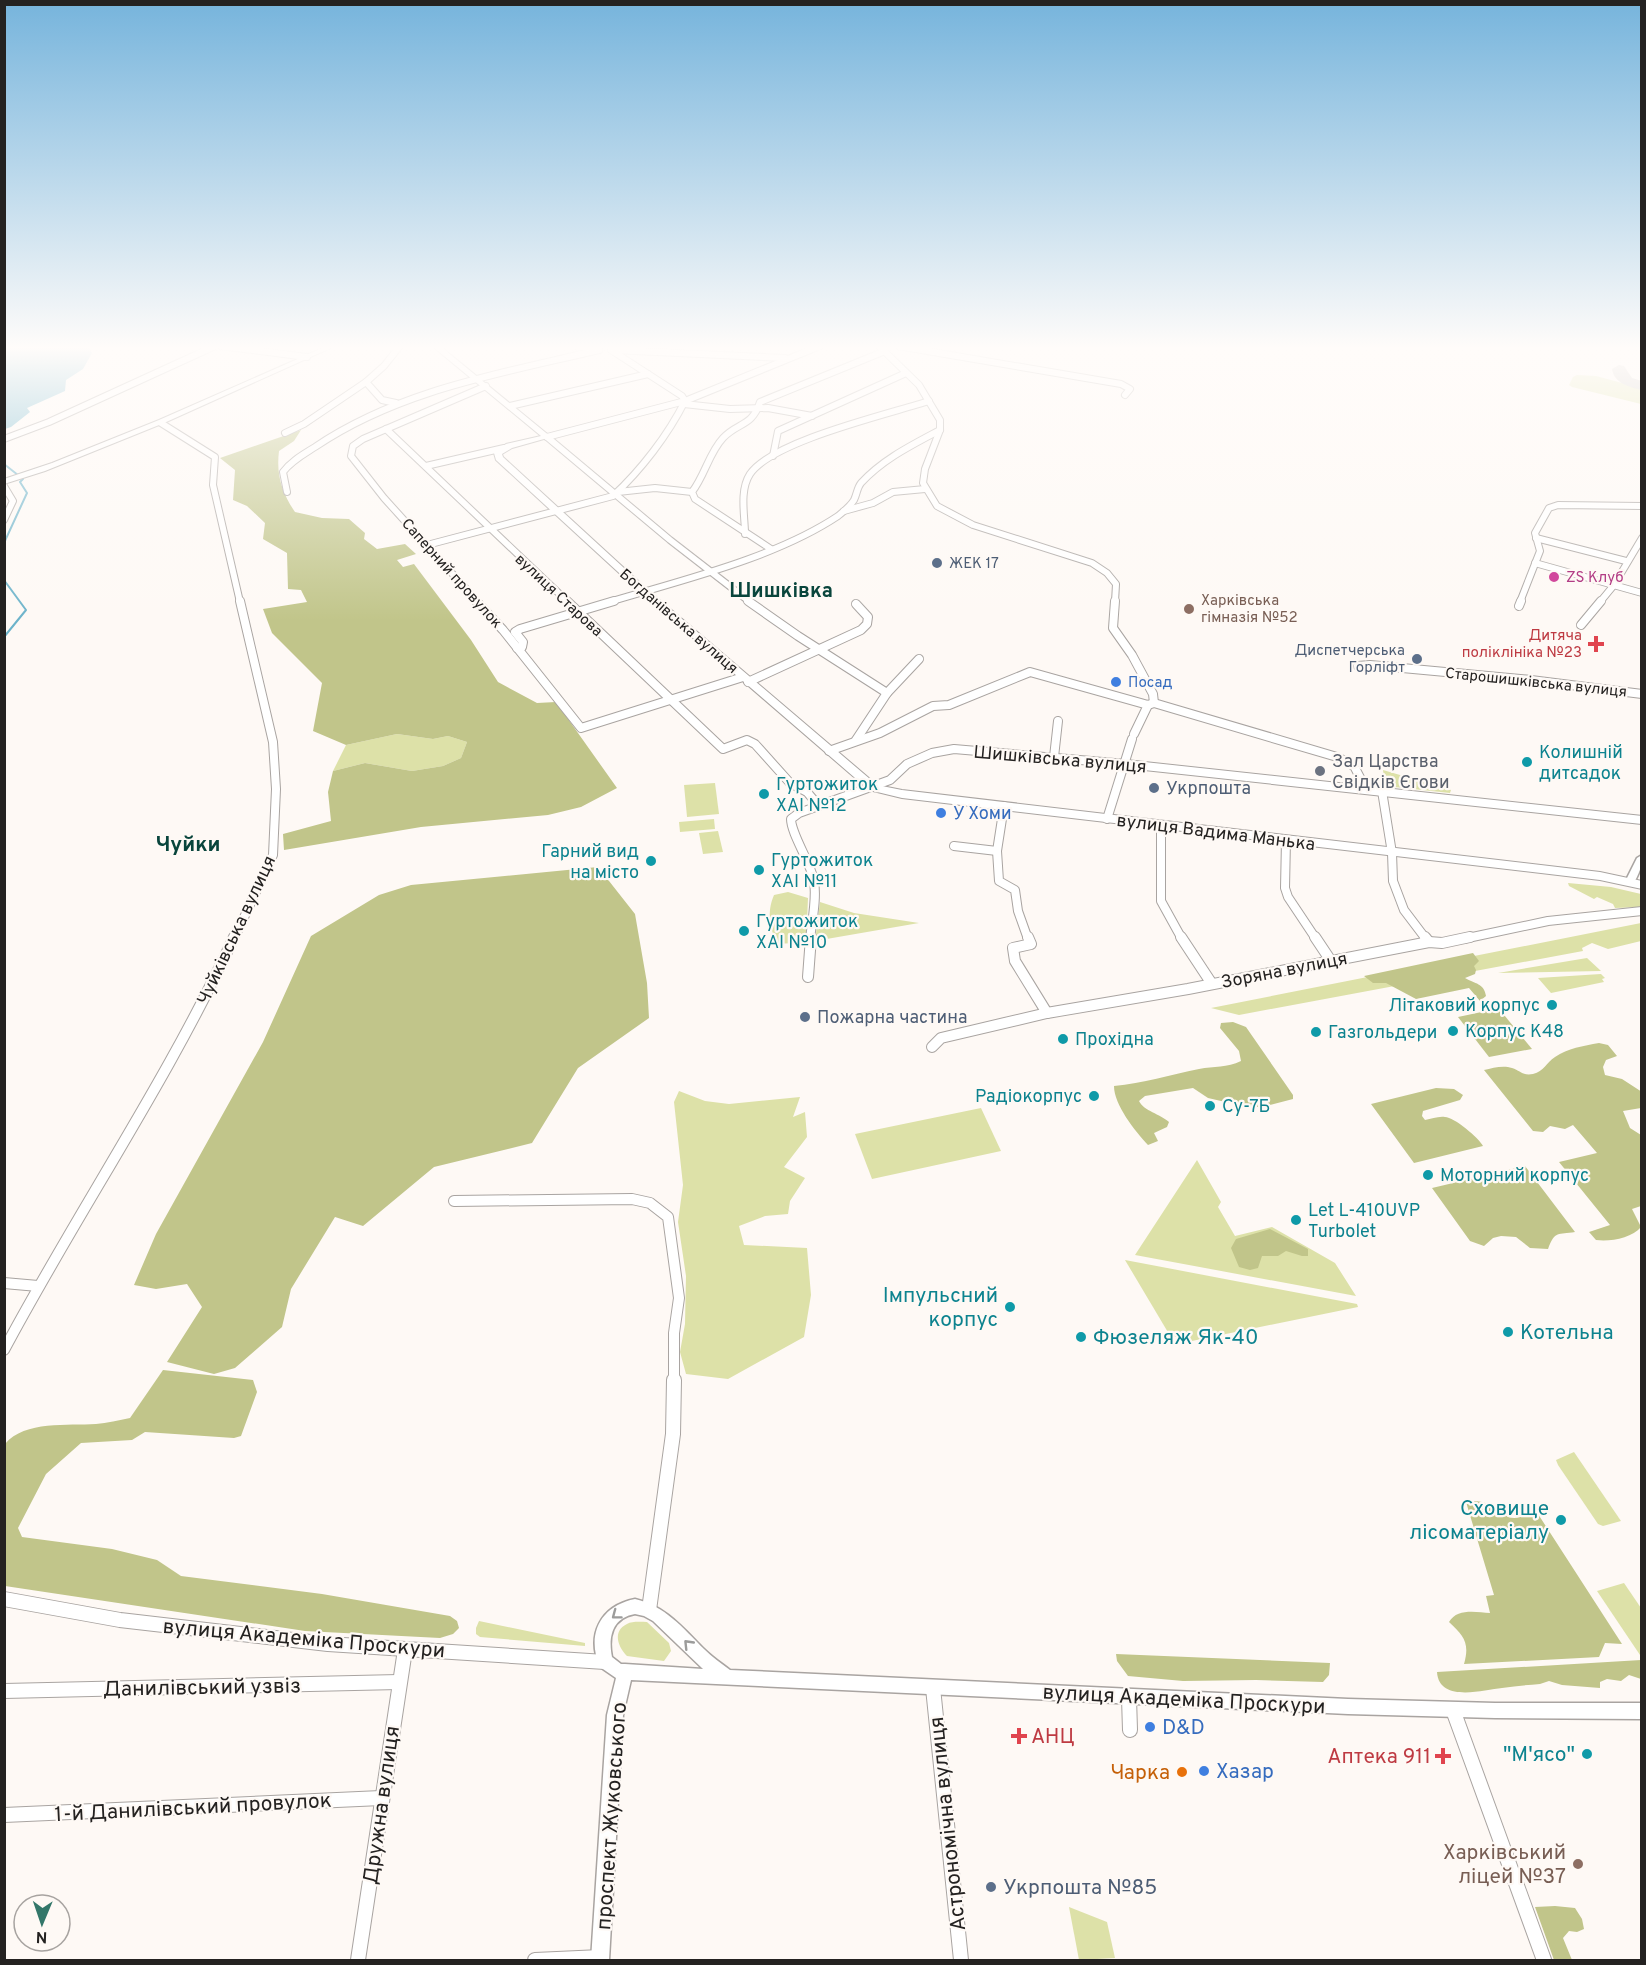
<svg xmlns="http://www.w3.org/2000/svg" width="1646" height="1965" font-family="Overpass,sans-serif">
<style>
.green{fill:#dde1a8}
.forest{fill:#c1c58a}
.water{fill:#6cb3ca}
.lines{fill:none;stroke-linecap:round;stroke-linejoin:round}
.stream{stroke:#6cb3ca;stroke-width:2}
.taxiway{fill:#c4c0bc;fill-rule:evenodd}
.minor-far3-casing{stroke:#a9a4a1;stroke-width:8}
.minor-far2-casing{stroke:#a9a4a1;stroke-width:10}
.minor-far1-casing{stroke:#a9a4a1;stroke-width:12}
.minor-casing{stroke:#a9a4a1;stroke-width:16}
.tertiary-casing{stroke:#a9a4a1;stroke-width:3}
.secondary-casing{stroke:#a9a4a1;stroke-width:2}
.primary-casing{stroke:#a9a4a1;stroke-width:2}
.minor-far3{stroke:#fff;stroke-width:6}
.minor-far2{stroke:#fff;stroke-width:8}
.minor-far1{stroke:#fff;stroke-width:10}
.minor{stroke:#fff;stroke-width:14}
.tertiary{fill:#fff;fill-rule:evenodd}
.secondary{fill:#fff;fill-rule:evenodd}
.primary{fill:#fff;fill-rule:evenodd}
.oneway{stroke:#9c9c9b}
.service-dot{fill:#5c6f8a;stroke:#fef9f5;stroke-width:2}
.hotel-dot{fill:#d1479c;stroke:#fef9f5;stroke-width:2}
.education-dot{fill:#8d6e63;stroke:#fef9f5;stroke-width:2}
.health-dot{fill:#e0444e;stroke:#fef9f5;stroke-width:2}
.shop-dot{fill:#3f7fe0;stroke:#fef9f5;stroke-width:2}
.culture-dot{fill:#0f9aa8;stroke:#fef9f5;stroke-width:2}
.worship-dot{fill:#6b7280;stroke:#fef9f5;stroke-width:2}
.food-dot{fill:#e8710a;stroke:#fef9f5;stroke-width:2}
.labels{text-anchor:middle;stroke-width:4.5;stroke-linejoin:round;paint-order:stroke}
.far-service-label{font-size:15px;fill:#4e5e75;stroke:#fef9f5;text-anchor:start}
.far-street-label{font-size:15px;fill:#242221;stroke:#fef9f5}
.far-hotel-label{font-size:15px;fill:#b23c85;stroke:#fef9f5;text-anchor:start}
.far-education-label{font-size:15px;fill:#785e54;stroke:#fef9f5;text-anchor:start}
.far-health-label{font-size:15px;fill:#be3a42;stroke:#fef9f5;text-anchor:end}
.far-shop-label{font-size:15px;fill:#366cbe;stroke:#fef9f5;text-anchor:start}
.culture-label{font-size:18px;fill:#0d838f;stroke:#fef9f5;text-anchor:start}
.street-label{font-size:18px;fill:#242221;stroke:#fef9f5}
.worship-label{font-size:18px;fill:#5b616d;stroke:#fef9f5;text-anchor:start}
.service-label{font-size:18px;fill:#4e5e75;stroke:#fef9f5;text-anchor:start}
.shop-label{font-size:18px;fill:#366cbe;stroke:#fef9f5;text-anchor:start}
.far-district-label{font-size:20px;font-weight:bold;fill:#09453c;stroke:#fef9f5}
.quarter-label{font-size:21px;font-weight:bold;fill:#09453c;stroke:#fef9f5}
.near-culture-label{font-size:21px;fill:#0d838f;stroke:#fef9f5;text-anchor:end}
.near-street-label{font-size:21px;fill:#242221;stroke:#fef9f5}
.near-shop-label{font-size:21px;fill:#366cbe;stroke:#fef9f5;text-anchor:start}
.near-health-label{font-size:21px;fill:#be3a42;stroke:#fef9f5;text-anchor:start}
.near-food-label{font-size:21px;fill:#c56008;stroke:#fef9f5;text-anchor:end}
.near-education-label{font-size:21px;fill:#785e54;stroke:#fef9f5;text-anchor:end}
.near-service-label{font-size:21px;fill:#4e5e75;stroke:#fef9f5;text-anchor:start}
</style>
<rect width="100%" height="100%" fill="#fef9f5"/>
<g class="green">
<path d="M1577,375l19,1 45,12v16l-69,-17 -3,-2 4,-8z"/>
<path d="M397,734l36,5 15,-3 19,6 -6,16 -18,8 -31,5 -47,-8 -32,8 13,-26z"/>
<path d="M1383,770l68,20 -1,3 -65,-7z"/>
<path d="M715,783l4,31 -32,3 -3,-32z"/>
<path d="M714,819l1,10 -35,3 -1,-10z"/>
<path d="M718,831l5,21 -20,2 -4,-21z"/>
<path d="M1568,883l43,4 30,7v13l-26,1 -2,-4 -16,-7 -3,2 -25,-13z"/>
<path d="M788,892l20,6 -2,47 -6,1 -5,-3 -19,1c-5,-18 -10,-30 -2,-49z"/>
<path d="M820,902l34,11 65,10 -104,18z"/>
<path d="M1641,923v18l-33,8 -16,-6 -10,5 1,3 -344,64 -28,-7z"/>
<path d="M1587,958l14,13 -103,2z"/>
<path d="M1601,974l4,4 -3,1 2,3 -53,11 -13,-15z"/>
<path d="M679,1091l26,10 24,3 71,-7 -7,20 12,-5 2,25 -23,30 21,11 -15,23 -2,13 -23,2 -26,10 5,19 63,3 4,47 -7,42 -76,42 -42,-5 -6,-22 5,-28 1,-48 -8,-54 5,-37 -9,-83z"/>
<path d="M981,1108l20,43 -129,28 -17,-45z"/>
<path d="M1197,1160l24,42 -3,5 17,29 37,-9 63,36 21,33 -221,-41z"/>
<path d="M1125,1260l232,44 1,3 -171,35 -18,-8z"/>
<path d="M1574,1452l47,69 -18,5 -5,-2 -40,-59 -2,-5z"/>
<path d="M1624,1583l17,25 1,46 -2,1 -43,-64z"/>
<path d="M479,1621l106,22v3l-105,-9 -4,-3v-6z"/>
<path d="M647,1622l22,21 2,8 -7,10 -37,-5c-9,-9 -15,-25 0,-32 5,-3 14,-2 20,-2z"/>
<path d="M1069,1907l38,15 8,36 -36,2z"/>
</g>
<g class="forest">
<path d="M301,430l-7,11 -15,10c-3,24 3,42 16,61l27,6 27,1 16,14 -1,6 13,10 28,-5 11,10 -19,6 6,7 11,-3 57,76 27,42 39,21 19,-1 61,86 -36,19 -33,8 -127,12 -137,23 -1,-16 48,-13 -3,-29 5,-21 32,-8 47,8 31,-5 18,-8 6,-16 -19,-6 -15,3 -36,-5 -51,11 -33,-14 9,-48 -50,-50 -9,-24 44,-7 -6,-12 -13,-1 -1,-36 -24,-14 2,-16 -18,-17 -14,-6 2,-30 -15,-12z"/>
<path d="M598,867l37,47 12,69 2,35 -71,50 -46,75 -98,24 -71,59 -28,-9 -44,72 -9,38 -47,41 -21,6 -47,-12 35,-55 -15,-23 -31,5 -22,-4 22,-51 107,-192 48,-106 68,-41 32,-10z"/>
<path d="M1473,953l6,8 -5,5 2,4 -1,4 -10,4c10,6 19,5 21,18l-6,5 -11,-13 -53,11 -30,-16h-13l-9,-7z"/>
<path d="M1491,1010h9l32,39 -43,8 -31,-40z"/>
<path d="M1233,1022l13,5 47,68v4l-31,8h-15l-39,-9 -15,-10 -48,8 -6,5c5,10 21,13 30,21l-2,5 -13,6 4,8 -10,4c-13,-14 -34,-40 -34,-59 29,-3 56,-11 85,-17 15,-3 28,-1 42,-8l-2,-10 -19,-23 1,-5z"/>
<path d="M1599,1043l9,2 9,11 -11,4 -3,7 2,8 17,4 20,13 -1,16 -18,3 7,17 11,7v71l-9,3 9,18c-9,11 -31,15 -45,13l-7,-8 21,-7 -51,-63 38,-9 -24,-28 -8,4 -15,-3 -7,6 -10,-1 -49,-61c9,-2 19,-5 28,-2 9,3 11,8 21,6 11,-3 13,-11 22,-17 13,-9 28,-11 44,-14z"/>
<path d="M1436,1088l18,1 9,6 -3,5 -37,11 -1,5 3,4c7,-1 13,-4 20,-3 9,0 34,21 38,29l-69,17 -43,-59z"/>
<path d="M1525,1166l50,66c-17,3 -20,-2 -27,17l-18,-1 -14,-11 -15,-1 -8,2 -9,8 -14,-5 -38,-53z"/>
<path d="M1270,1229l38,20v7h-6l-16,-5 -8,5h-16l-4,12 -8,2 -11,-3 -8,-19 5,-9z"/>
<path d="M163,1370l90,10 4,12 -16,44 -7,2 -89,-6 -13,8 -51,3 -35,31 -28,54 4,9 90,12 45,11 24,16 141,18 128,22 7,5 2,7 -6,6 -13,4 -135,-7 -300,-45v-142c20,-24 63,-18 91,-20 11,-1 23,-4 34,-6z"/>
<path d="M1473,1501c30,0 28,29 58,11l7,2 84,130 -17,-1 -6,14 -135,7c6,-21 0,-28 -15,-42 8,-14 27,-10 41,-9l-4,-17 8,-1 -28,-93z"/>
<path d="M1116,1654l214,9 -1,12 -6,7 -67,-2 -73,1 -55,-5 -11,-15z"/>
<path d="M1641,1660v19l-12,-4 -8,6 -14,-2 -7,3v6l-38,-3 -13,-4 -9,3c-12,1 -25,2 -38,4 -19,2 -63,15 -65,-16z"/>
<path d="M1555,1906l20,2 7,11 2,10 -7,3 -8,-1 -6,7 9,22h-18l-19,-53z"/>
</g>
<path class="water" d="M5,346h83l4,7 -9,16 -17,11 -1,11 -38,17 3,4 -19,15 -6,2z"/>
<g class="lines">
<g class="stream">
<path d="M4,464l19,15 -3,3 7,11 -23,50"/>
<path d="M4,580l22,30 -22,27"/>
</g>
<path class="taxiway" d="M1619,365l5,1 8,12 10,3v9c-13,-3 -28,-7 -30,-21z"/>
<defs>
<g id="minor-far3">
<path d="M220,346l87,11"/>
<path d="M576,346l23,4"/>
<path d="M879,346l40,39 21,35v10l-15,39 -2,14 14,23 36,19 119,38 15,10 9,11 -1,18"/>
<path d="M898,346l223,38 9,5 -5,6"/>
<path d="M613,350l172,8"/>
<path d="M396,403l-14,-3 -16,-18 18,-16 16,-20"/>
<path d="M684,404l46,5 38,-1 44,8"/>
<path d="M510,406l138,-32"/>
<path d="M161,423l54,34 -2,28 27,117"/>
<path d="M386,429l182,173"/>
<path d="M285,433l19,-9 62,-42"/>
<path d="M547,437l123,103 80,62"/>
<path d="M547,437l138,-36 -3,-5 -71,-46 4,-4"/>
<path d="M4,439l45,-17 166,-76"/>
<path d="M773,456l5,-25 128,-58"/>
<path d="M426,466l78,-18"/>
<path d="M4,486l9,15 -9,19"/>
<path d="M287,492l-4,-20c8,-11 21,-18 32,-25 84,-57 187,-74 284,-97"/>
<path d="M618,492l37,-4 37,4"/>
<path d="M844,511l29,-8 20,-11 32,-3"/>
<path d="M745,534c0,-18 -6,-43 5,-60 22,-33 139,-60 179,-73"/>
<path d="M1536,538l90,23"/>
<path d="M427,545l186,-49c28,-26 55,-61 72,-95l135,-55"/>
<path d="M771,549l-76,-50 -3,-7c13,-17 17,-39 31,-54 15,-16 29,-11 37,-36l125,-51"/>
<path d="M1535,563l107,30"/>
<path d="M478,602l-94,-104 -33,-42 2,-10 10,-7 123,-53"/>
<path d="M609,602c73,-22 166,-44 229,-86 5,-4 13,-11 16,-16 3,-6 3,-12 7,-17 22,-24 51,-38 79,-53"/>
<path d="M1520,602l20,-51 -5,-18 14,-25 9,-3 84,1"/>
<path d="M1600,602l14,-17 28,-47"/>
</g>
<g id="minor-far2">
<path d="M476,601l27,29 78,98 162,-51"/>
<path d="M567,601l156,148 24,-9 8,4 35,39 17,9 11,13"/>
<path d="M748,601l50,35 89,57"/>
<path d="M1115,601l-2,27 19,27 21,39 1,9"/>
<path d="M1519,606l2,-5"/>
<path d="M1581,625l20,-24"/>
<path d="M517,648l5,-1 1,-5 -8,-10 5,-3 94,-28"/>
<path d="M1358,666l12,-1 161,15 111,14"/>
<path d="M748,682l113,-52 6,-6 1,-7 -12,-13"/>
<path d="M1134,734l14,-29"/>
<path d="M856,740l31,-47 32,-34"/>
<path d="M829,751l51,-18 53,-27 16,-1 81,-33 118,33 6,-2 183,54 17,9 12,23"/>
<path d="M1054,757l4,-36"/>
<path d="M1382,791l10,62 1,28 11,29 22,29"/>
<path d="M1004,806l-7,45 2,30 16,9 3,21 10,28"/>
<path d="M1107,819l25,-80"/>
<path d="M1161,825v76l21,38"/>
<path d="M1286,840l-1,48 3,9 28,42"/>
<path d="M954,846l43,5"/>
<path d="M234,939l39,-84 3,-66 -3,-47 -33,-141"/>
<path d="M810,939c2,-18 7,-40 4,-58 -3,-18 -23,-47 -23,-62l8,-6 91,-33 17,-16 25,-11 22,-4 172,15 516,56"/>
<path d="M1463,939l85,-18 94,-10"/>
</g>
<g id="minor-far1">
<path d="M1028,937l3,7 -18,4 2,13 32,52"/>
<path d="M1181,937l31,47"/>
<path d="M1315,937l16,24"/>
<path d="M1425,937l4,5"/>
<path d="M808,977l3,-40"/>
<path d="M932,1047l9,-9 106,-25 141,-24 241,-47 13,1 28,-6"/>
<path d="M454,1201l178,-2 18,4 18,14 11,81 -5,35v49"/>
<path d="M4,1283l34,3"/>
<path d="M4,1350c74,-139 164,-270 230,-413"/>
</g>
<g id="minor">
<path d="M4,1599l116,21 208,24 277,18"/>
<path d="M649,1610l24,-176 1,-54"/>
<path d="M933,1688l28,272"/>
<path d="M4,1691l395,-9"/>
<path d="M1129,1698l1,32"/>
<path d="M1453,1710l91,250"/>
<path d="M4,1815l377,-17"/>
<path d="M358,1960l47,-310"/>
<path d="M535,1960l66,-3"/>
</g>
<g id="tertiary">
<path d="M1642,855c0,12 -3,19 -9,29h-6l-2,-2 12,-24z"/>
<path d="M635,1599c30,7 47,28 69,50 8,8 17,14 26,21l618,29 147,4h147v16l-147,-1 -147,-4 -717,-34 -8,35 -14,245h-18l16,-245 9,-37 -16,-11c-14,-32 0,-61 35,-68zM635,1614l9,2 9,5 50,48 -78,-5h-4l-9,-7c-4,-20 0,-39 23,-43z"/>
</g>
<path id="secondary" d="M327,346h8l-171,77 -119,48 -41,13v-5l48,-16 107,-43z"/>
<path id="primary" d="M432,346h8l111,91 -39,11 -10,6 1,3 145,133 229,195 25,5 698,82 42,9v8l-42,-9 -698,-82 -33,-8 -227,-196 -146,-134 -2,-7 12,-9 35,-8z"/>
</defs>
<use href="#minor-far3" class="minor-far3-casing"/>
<use href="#minor-far2" class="minor-far2-casing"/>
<use href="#minor-far1" class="minor-far1-casing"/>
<use href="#minor" class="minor-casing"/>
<use href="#tertiary" class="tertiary-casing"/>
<use href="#secondary" class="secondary-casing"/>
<use href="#primary" class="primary-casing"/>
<use href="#minor-far3" class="minor-far3"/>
<use href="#minor-far2" class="minor-far2"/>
<use href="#minor-far1" class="minor-far1"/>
<use href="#minor" class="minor"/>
<use href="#tertiary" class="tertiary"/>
<use href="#secondary" class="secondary"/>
<use href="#primary" class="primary"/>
</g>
<defs><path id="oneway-chevron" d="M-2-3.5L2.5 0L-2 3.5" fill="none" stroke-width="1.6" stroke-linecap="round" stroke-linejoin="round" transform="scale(1.5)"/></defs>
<g class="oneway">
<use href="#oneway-chevron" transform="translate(616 1615) rotate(143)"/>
<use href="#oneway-chevron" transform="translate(688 1644) rotate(-134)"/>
</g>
<linearGradient id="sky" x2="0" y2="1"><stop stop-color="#76b4dc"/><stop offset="0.56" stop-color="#fffcfa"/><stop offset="1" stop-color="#fffcfa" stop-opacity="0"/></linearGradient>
<rect width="1646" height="621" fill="url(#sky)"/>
<g class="service-dot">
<circle cx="937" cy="563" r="6"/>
<circle cx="1417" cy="659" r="6"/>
<circle cx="1154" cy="788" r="6"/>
<circle cx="805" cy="1017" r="6"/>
<circle cx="991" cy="1887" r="6"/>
</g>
<circle class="hotel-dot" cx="1554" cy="577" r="6"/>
<g class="education-dot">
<circle cx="1189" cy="609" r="6"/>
<circle cx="1578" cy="1864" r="6"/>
</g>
<g class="health-dot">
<path d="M1593 635h6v6h6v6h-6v6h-6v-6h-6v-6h6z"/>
<path d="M1016 1727h6v6h6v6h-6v6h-6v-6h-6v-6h6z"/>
<path d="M1440 1747h6v6h6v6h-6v6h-6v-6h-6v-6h6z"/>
</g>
<g class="shop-dot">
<circle cx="1116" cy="682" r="6"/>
<circle cx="941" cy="813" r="6"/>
<circle cx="1150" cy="1727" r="6"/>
<circle cx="1204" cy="1771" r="6"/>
</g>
<g class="culture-dot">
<circle cx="1527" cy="762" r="6"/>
<circle cx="764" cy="794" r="6"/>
<circle cx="651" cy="861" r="6"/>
<circle cx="759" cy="870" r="6"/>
<circle cx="744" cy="931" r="6"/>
<circle cx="1552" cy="1005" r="6"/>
<circle cx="1453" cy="1031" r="6"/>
<circle cx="1316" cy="1032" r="6"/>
<circle cx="1063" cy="1039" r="6"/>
<circle cx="1094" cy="1096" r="6"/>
<circle cx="1210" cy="1106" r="6"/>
<circle cx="1428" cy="1175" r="6"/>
<circle cx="1296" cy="1220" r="6"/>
<circle cx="1010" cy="1307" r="6"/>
<circle cx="1508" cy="1332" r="6"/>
<circle cx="1081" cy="1337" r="6"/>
<circle cx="1561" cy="1520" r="6"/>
<circle cx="1587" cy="1754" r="6"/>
</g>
<circle class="worship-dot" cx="1320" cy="771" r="6"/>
<circle class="food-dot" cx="1182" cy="1772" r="6"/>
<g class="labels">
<g class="far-service-label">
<text x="949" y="568">ЖЕК 17</text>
<text x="1405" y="655" text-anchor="end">Диспетчерська<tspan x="1405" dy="17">Горліфт</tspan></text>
</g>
<g class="far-street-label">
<text transform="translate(452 573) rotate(48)" y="5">Саперний провулок</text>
<text transform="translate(559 595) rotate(43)" y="5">вулиця Старова</text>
<text transform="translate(679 621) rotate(41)" y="5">Богданівська вулиця</text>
<text transform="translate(1536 682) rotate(6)" y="5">Старошишківська вулиця</text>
</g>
<g class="far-hotel-label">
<text x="1566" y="582">ZS Клуб</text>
</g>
<g class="far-education-label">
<text x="1201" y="605">Харківська<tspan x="1201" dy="17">гімназія №52</tspan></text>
</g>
<g class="far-health-label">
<text x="1582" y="640">Дитяча<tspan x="1582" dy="17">поліклініка №23</tspan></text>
</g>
<g class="far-shop-label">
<text x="1128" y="687">Посад</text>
</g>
<g class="culture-label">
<text x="1539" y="758">Колишній<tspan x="1539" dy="21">дитсадок</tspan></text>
<text x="776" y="790">Гуртожиток<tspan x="776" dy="21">ХАІ №12</tspan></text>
<text x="639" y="857" text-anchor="end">Гарний вид<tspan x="639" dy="21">на місто</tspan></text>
<text x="771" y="866">Гуртожиток<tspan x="771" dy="21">ХАІ №11</tspan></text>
<text x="756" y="927">Гуртожиток<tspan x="756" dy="21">ХАІ №10</tspan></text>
<text x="1540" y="1011" text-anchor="end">Літаковий корпус</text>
<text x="1465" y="1037">Корпус К48</text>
<text x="1328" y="1038">Газгольдери</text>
<text x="1075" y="1045">Прохідна</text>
<text x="1082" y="1102" text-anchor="end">Радіокорпус</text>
<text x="1222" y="1112">Су-7Б</text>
<text x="1440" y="1181">Моторний корпус</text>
<text x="1308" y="1216">Let L-410UVP<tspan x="1308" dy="21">Turbolet</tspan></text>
</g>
<g class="street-label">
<text transform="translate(1060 759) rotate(5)" y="6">Шишківська вулиця</text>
<text transform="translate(1216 832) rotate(7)" y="6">вулиця Вадима Манька</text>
<text transform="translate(236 930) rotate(-65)" y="6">Чуйківська вулиця</text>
<text transform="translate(1284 970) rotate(-11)" y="6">Зоряна вулиця</text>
</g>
<g class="worship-label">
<text x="1332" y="767">Зал Царства<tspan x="1332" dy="21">Свідків Єгови</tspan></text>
</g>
<g class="service-label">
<text x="1166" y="794">Укрпошта</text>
<text x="817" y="1023">Пожарна частина</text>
</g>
<g class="shop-label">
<text x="953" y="819">У Хоми</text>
</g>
<g class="far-district-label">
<text x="781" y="597">Шишківка</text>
</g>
<g class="quarter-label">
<text x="188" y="851">Чуйки</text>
</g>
<g class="near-culture-label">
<text x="998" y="1302">Імпульсний<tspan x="998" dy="24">корпус</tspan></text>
<text x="1520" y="1339" text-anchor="start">Котельна</text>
<text x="1093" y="1344" text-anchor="start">Фюзеляж Як-40</text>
<text x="1549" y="1515">Сховище<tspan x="1549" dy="24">лісоматеріалу</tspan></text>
<text x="1575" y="1761">"М'ясо"</text>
</g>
<g class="near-street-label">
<text transform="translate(304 1638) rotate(5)" y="7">вулиця Академіка Проскури</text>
<text transform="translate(202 1687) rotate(-1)" y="7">Данилівський узвіз</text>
<text transform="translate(1184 1699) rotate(3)" y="7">вулиця Академіка Проскури</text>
<text transform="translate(381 1805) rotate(-82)" y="7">Дружна вулиця</text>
<text transform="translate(193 1807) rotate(-3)" y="7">1-й Данилівський провулок</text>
<text transform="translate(611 1816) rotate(-86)" y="7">проспект Жуковського</text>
<text transform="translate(947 1824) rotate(-96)" y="7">Астрономічна вулиця</text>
</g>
<g class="near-shop-label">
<text x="1162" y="1734">D&amp;D</text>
<text x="1216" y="1778">Хазар</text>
</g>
<g class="near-health-label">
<text x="1031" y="1743">АНЦ</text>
<text x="1431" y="1763" text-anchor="end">Аптека 911</text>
</g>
<g class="near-food-label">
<text x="1170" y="1779">Чарка</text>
</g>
<g class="near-education-label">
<text x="1566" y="1859">Харківський<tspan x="1566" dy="24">ліцей №37</tspan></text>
</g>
<g class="near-service-label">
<text x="1003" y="1894">Укрпошта №85</text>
</g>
</g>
<rect width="1646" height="1965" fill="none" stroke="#242221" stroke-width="12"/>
<g transform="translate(42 1923) rotate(182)"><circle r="28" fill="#fef9f5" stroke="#a7a3a0" stroke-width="1.5"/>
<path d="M0-4.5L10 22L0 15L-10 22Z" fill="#33776a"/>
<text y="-9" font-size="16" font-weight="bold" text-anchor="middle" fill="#242221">N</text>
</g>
</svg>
